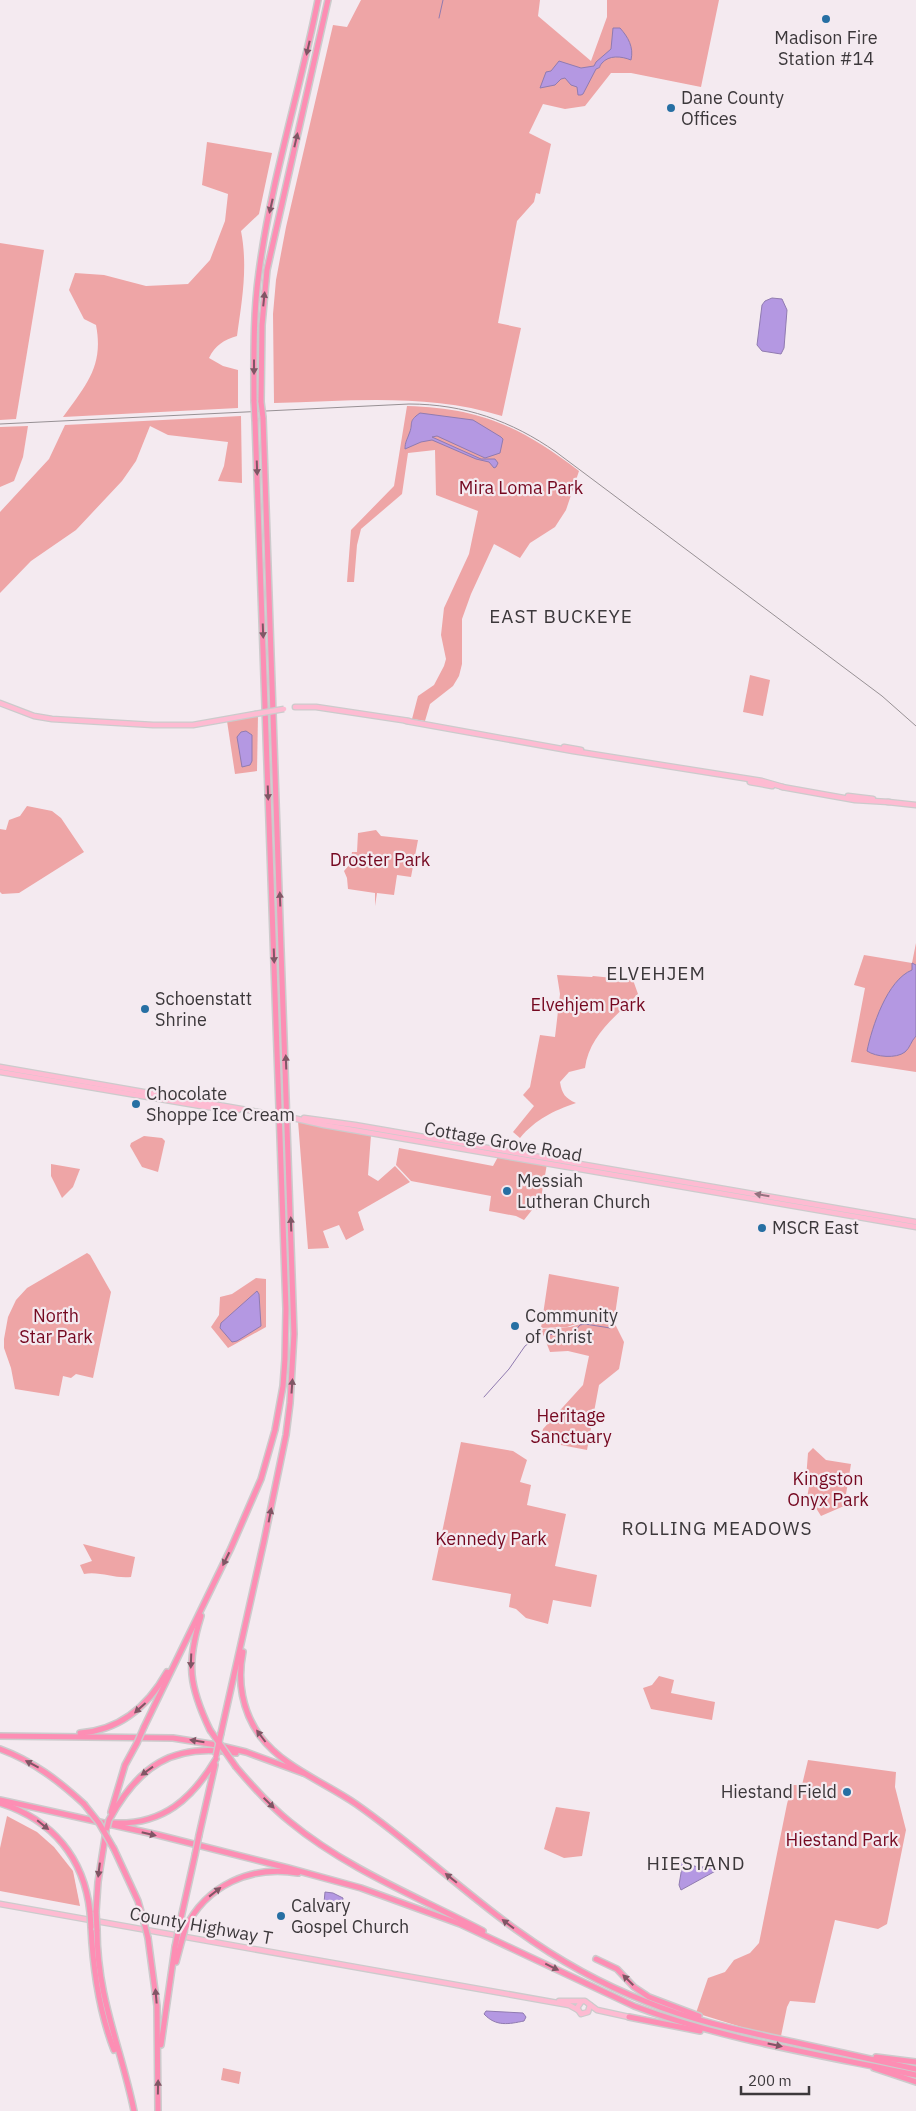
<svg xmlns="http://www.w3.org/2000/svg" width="916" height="2111" font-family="'IBM Plex Sans',sans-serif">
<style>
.green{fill:#eea5a6}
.water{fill:#b498e2;stroke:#907bb0}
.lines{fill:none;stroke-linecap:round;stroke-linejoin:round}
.stream{stroke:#907bb0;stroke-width:1}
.major-casing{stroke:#cccbcc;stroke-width:7}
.highway-casing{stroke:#cccbcc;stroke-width:8}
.major{stroke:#febbd2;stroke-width:4.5}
.highway{stroke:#fd8eb4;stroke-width:5}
.rail{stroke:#979094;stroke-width:1}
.major-bridge-casing{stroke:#cccbcc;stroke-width:7;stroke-linecap:butt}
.highway-bridge-casing{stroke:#cccbcc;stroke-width:8;stroke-linecap:butt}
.major-bridge{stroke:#febbd2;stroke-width:4.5}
.highway-bridge{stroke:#fd8eb4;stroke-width:5}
.oneway{fill:#805665}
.oneway2{fill:#93737f}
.poi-dot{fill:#266fa3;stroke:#f4eaf0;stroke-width:2}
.labels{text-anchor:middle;stroke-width:4.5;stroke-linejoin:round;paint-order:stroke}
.poi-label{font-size:18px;fill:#3c383b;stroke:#f4eaf0;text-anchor:start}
.park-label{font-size:18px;fill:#750820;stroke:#f4eaf0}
.street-label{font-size:18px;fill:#3c383b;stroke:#f4eaf0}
.neighbourhood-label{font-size:19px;letter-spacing:1px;fill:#3c383b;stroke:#f4eaf0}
</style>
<rect width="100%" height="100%" fill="#f4eaf0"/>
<g class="green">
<path d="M361,0h179l-2,16 53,45 16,-44v-17h112l-18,87 -70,-14h-20l-26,33 -20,3 -22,-5 -14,29 22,11 -11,50 -4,-1 -2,9 -17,19 -19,102 23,5 -19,88c-74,-23 -151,-15 -228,-13l-1,-89 3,-34 10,-53 47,-202 14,2z"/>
<path d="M207,142l65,11 -13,61 -18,17c7,36 1,69 -4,105 -13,4 -22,9 -28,22l14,8 15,4v38l-175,9c23,-32 41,-51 33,-92l-12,-6 -15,-29 6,-17 29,2 42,11 42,-2 22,-24 15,-39 3,-27 -26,-9z"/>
<path d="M0,243l44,7 -28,169 -16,1z"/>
<path d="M407,406c74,2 114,21 172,65l-13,39 -11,17 -25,16 -10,15 -26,-14 -23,50 -9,25v45l-3,12 -6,10 -23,18 -5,17 -13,-2 6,-23 16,-11 10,-19 2,-7 -5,-24 3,-27 25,-54 9,-43 -42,-16 -1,-45 -27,3 -6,41 -41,35 -4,16 -3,37h-7l4,-52 43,-44z"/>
<path d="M241,416l1,67 -24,-2 6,-15 4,-24 -60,-7 -18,-9 -14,35 -14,20 -46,49 -45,31 -31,32v-81l49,-53 16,-34z"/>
<path d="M28,426l-5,31 -9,24 -14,6v-60z"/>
<path d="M750,675l20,5 -7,36 -20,-4z"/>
<path d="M258,715l-1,56 -22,3 -8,-53z"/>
<path d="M27,806l25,5 9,7 23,34 -65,41 -17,1 -2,-2v-63l6,1 3,-10 11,-4z"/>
<path d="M376,830l5,6 37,4 -7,37 -14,-2 -3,20 -17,-2 -2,13v-13l-27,-4 -1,-11 -3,-7 6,-7 2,-12h5l1,-19z"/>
<path d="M916,943v129l-65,-10 14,-74 -11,-3 10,-30 48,8z"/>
<path d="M557,975l35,2 1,-1 40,4 5,14c-22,22 -49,42 -53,74l-16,4 -9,10c2,12 5,16 16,21 -23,8 -40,16 -56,35l-7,-6 21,-26 -11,-11 7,-8 10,-52 15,2 5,-43z"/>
<path d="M298,1121l73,14 -3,40 10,6 17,-15 15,16 -52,30 6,18 -18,10 -7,-15 -16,6 6,17 -21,1z"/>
<path d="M144,1136l18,2 3,3 -7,31 -16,-5 -12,-21 1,-3z"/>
<path d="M399,1148l94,18 6,-11 48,9 -8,45 -7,1 -8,10 -8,-4 -27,-5 2,-15 -80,-15 -15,-16z"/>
<path d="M51,1164l29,5 -7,18 -11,11 -11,-22z"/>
<path d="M87,1253l3,2 21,37 -18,86 -17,-4 -5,4 -8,-2 -4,20 -44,-7 -4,-21 -7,-20v-9l4,-22 8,-17 11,-12z"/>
<path d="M549,1274l70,13 -5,35 10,20 -5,27 -20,16 -12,65 -47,-9 3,-12 40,-44 6,-29 -21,-5 -18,1 -9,-23 29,-2 21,-6 19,4 -19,-6 -24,8 -26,1z"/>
<path d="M256,1278l10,1v48l-38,21 -17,-21 8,-12 1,-18 12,-3z"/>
<path d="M461,1442l52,9 14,9 -7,22 11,3 -4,20 39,9 -11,52 42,9 -6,32 -38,-7 -5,24 -22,-6 -10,-9 -7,-2 2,-13 -79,-14z"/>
<path d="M813,1448l13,12 25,4 -7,42 -23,10 -10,-16 -4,-2 3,-17 -4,-2 2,-26z"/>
<path d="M83,1544l52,13 -4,20c-16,2 -31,-6 -47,-3l-4,-9 12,-4z"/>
<path d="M659,1676l15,4 -3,13 44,9 -3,18 -61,-11 -8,-21 9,-3z"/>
<path d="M808,1760l88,12 -1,15 11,43 -19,94 -9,5 -43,-9 -20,83 -25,-2 -3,6 -6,29 -30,-6 -55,-17 12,-35 17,-6 9,-12 16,-7 9,-10 28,-139 5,-19h10z"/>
<path d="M556,1807l34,5 -8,44 -18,2 -20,-9z"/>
<path d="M7,1816l30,16 17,15 19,24 7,35 -80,-15v-43z"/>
<path d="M223,2068l18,4 -2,12 -18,-4z"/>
</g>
<g class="water">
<path d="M613,28h7c8,9 14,19 11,32 -10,-4 -22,-5 -29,3 -5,6 1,3 -6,6l-13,25 -2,1h-3l-1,-8 -6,-2 -6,-7 -4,1 -6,6 -15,3 6,-16 5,-1 8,-10 22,7 13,-2 2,-4 15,-13z"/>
<path d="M772,298l10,1 5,11 -3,38 -3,6 -19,-3 -5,-6 5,-40 3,-4z"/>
<path d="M420,413l53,7 28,17 2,2 -3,14 -15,5 -48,-22 -5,1 49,22h14l3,4 -2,4 -2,1 -5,-6 -13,-3 -44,-19 -11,2 -16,7c0,-7 2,-9 4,-15 5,-11 -2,-12 11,-21z"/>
<path d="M246,731l6,4v26l-2,4 -8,2 -5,-30 4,-5z"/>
<path d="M912,963l4,2v71c-5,5 -6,12 -11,16 -9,7 -29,5 -38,-1 5,-24 20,-71 45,-81z"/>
<path d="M257,1291l2,3 2,32 -24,15 -5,1 -12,-14 1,-5z"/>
<path d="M679,1862l19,5h21l2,1 -40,22 -2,-5 3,-18z"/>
<path d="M325,1892l8,1 10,5 -1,7h-14l-4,-2z"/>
<path d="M486,2011l37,2 3,4 -2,4c-15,3 -28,6 -40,-7z"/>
</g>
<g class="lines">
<g class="stream">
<path d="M439,18l4,-18"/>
<path d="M547,1335l27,-3 6,-7 5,-1 25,4"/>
<path d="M484,1397l25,-28 16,-23 12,-9"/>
</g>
<defs>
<g id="major">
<path d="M0,703l34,13 18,3 101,6h40l62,-11"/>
<path d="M295,707h21l93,14"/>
<path d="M406,721l167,30 189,30 21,6"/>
<path d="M564,747l17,3"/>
<path d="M750,782l22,4"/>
<path d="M782,787l73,13 34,2"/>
<path d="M848,796l25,3"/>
<path d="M888,802l28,3"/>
<path d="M0,1067l270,47"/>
<path d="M0,1072l207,35 31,3"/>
<path d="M293,1118l31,7 592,102"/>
<path d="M304,1118l51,7 561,97"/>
<path d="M0,1904l569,101 9,5"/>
<path d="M559,2001h26l12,9 32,7"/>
<path d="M581,2002l-4,6 4,6 7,-2 2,-7"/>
</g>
<g id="highway">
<path d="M254,401c0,-43 -1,-86 5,-129 12,-92 41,-181 59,-272"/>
<path d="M261,402l1,-77 5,-55 61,-270"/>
<path d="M201,1616c-15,48 -12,70 9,114"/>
<path d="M243,1652c-6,29 -1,59 17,84 23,31 64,46 96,68 56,39 106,87 162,127 40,29 83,53 129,71 46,19 96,29 146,40 41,9 82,18 123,27"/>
<path d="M144,1727l87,-179 30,-69 14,-49 8,-44 2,-27 1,-50 -31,-889"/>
<path d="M80,1733c41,-3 68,-27 87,-61"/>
<path d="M221,1733l43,-192 22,-106 4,-32 4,-69 -31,-916"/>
<path d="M0,1736l173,2 44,7 29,7 57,21"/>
<path d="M0,1749c33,12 59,32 84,55"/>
<path d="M236,1767c17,20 34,39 54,55 57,47 128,75 193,109"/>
<path d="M0,1800l158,35 130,33 73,20 99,36 174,82c91,34 188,49 282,69"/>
<path d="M0,1803c53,17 84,55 90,109"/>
<path d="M111,1812l14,-47 12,-22"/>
<path d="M109,1820c29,-53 63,-78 127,-67"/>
<path d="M114,1823c49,2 78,-24 102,-64"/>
<path d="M199,1835l16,-70"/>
<path d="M114,1849l24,52 6,21"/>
<path d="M96,1912l2,-30 8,-51"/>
<path d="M91,1927c2,42 8,84 23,123"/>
<path d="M179,1927l16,-72"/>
<path d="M185,1929c21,-44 66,-64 113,-56"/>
<path d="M97,1930c0,68 24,117 37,181"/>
<path d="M148,1938l9,68 1,105"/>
<path d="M596,1959l21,10 17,18 15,10 50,19"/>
<path d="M176,1962l4,-15"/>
<path d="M629,2017l71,14"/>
<path d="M161,2045l14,-98"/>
<path d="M876,2057l40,5"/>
<path d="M874,2068l42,14"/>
</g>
</defs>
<use href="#major" class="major-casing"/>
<use href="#highway" class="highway-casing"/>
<use href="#major" class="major"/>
<use href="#highway" class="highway"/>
<path class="rail" d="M0,424l409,-20c55,0 103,17 147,48l326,244 34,30"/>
<defs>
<g id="major-bridge">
<path d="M255,714l29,-5"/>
<path d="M270,1114l23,4"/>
</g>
<g id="highway-bridge">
<path d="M254,401l1,19"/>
<path d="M261,402l2,16"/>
<path d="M210,1730l26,37"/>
<path d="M137,1743l7,-16"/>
<path d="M216,1756l5,-23"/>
<path d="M84,1804l15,19 15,26"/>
<path d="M107,1828l2,-8"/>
<path d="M195,1855l4,-20"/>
<path d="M90,1912l1,15"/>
<path d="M96,1912l1,18"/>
<path d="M144,1922l4,16"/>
<path d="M175,1947l4,-20"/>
<path d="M180,1947l5,-18"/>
</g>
</defs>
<use href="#major-bridge" class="major-bridge-casing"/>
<use href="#highway-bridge" class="highway-bridge-casing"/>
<use href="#major-bridge" class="major-bridge"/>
<use href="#highway-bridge" class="highway-bridge"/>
</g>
<defs><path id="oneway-solid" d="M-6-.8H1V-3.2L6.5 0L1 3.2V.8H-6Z" transform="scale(1.25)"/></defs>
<g class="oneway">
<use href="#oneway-solid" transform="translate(308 48) rotate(103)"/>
<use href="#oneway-solid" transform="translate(296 140) rotate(-77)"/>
<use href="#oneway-solid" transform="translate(271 206) rotate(103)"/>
<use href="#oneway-solid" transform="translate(264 299) rotate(-84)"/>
<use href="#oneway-solid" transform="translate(254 367) rotate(90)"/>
<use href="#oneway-solid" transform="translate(257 468) rotate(88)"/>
<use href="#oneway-solid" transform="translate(263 631) rotate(88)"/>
<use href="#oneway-solid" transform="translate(268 793) rotate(88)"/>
<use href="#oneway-solid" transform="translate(280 899) rotate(-92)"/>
<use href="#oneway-solid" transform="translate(274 956) rotate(88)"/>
<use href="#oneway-solid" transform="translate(286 1062) rotate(-92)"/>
<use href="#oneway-solid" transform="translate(291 1224) rotate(-92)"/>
<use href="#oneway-solid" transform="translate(292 1386) rotate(-86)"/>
<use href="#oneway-solid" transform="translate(270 1515) rotate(-79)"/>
<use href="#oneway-solid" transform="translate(226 1559) rotate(116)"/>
<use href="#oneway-solid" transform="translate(191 1661) rotate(92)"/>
<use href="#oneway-solid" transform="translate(140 1708) rotate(138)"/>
<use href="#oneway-solid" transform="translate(261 1736) rotate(-127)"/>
<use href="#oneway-solid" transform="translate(197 1741) rotate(-171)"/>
<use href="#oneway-solid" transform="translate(32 1764) rotate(-152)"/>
<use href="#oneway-solid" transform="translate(147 1771) rotate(144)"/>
<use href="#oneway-solid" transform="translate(269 1803) rotate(44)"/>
<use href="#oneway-solid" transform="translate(43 1825) rotate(39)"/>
<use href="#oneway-solid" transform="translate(149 1834) rotate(13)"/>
<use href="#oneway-solid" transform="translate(99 1870) rotate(97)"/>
<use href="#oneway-solid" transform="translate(451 1878) rotate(-141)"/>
<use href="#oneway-solid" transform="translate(215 1892) rotate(-38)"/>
<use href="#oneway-solid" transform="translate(508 1924) rotate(-143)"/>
<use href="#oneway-solid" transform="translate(552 1967) rotate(26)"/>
<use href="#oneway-solid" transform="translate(628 1980) rotate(-135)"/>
<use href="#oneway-solid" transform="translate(156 1996) rotate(-95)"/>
<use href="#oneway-solid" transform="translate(775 2045) rotate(12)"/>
<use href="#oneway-solid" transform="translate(158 2087) rotate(-89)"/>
</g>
<use class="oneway2" href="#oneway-solid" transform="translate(762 1195) rotate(-170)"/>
<g class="poi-dot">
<circle cx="826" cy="19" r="5"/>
<circle cx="671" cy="108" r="5"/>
<circle cx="145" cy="1009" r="5"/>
<circle cx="136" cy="1104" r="5"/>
<circle cx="507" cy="1191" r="5"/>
<circle cx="762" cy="1228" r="5"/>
<circle cx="515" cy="1326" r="5"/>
<circle cx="847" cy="1792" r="5"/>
<circle cx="281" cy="1916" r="5"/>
</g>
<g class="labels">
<g class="poi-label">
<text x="826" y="44" text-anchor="middle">Madison Fire<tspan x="826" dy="21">Station #14</tspan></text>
<text x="681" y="104">Dane County<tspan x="681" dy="21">Offices</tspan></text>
<text x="155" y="1005">Schoenstatt<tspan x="155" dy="21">Shrine</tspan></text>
<text x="146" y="1100">Chocolate<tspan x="146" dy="21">Shoppe Ice Cream</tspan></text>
<text x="517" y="1187">Messiah<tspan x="517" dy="21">Lutheran Church</tspan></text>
<text x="772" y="1234">MSCR East</text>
<text x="525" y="1322">Community<tspan x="525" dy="21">of Christ</tspan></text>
<text x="837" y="1798" text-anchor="end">Hiestand Field</text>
<text x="291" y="1912">Calvary<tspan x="291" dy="21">Gospel Church</tspan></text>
</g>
<g class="park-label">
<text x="521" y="494">Mira Loma Park</text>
<text x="380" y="866">Droster Park</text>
<text x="588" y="1011">Elvehjem Park</text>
<text x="56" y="1322">North<tspan x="56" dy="21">Star Park</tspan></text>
<text x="571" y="1422">Heritage<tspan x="571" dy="21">Sanctuary</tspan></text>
<text x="828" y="1485">Kingston<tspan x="828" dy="21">Onyx Park</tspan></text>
<text x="491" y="1545">Kennedy Park</text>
<text x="842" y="1846">Hiestand Park</text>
</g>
<g class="street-label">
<text transform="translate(503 1142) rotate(10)" y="6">Cottage Grove Road</text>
<text transform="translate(201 1926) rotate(10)" y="6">County Highway T</text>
</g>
<g class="neighbourhood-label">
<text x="561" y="623">EAST BUCKEYE</text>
<text x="656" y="980">ELVEHJEM</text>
<text x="717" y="1535">ROLLING MEADOWS</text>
<text x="696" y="1870">HIESTAND</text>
</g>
</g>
<path d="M741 2086v8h68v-8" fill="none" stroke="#3c383b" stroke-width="2.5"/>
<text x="748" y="2086" font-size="15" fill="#3c383b" stroke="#f4eaf0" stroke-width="4" paint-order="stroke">200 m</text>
</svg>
